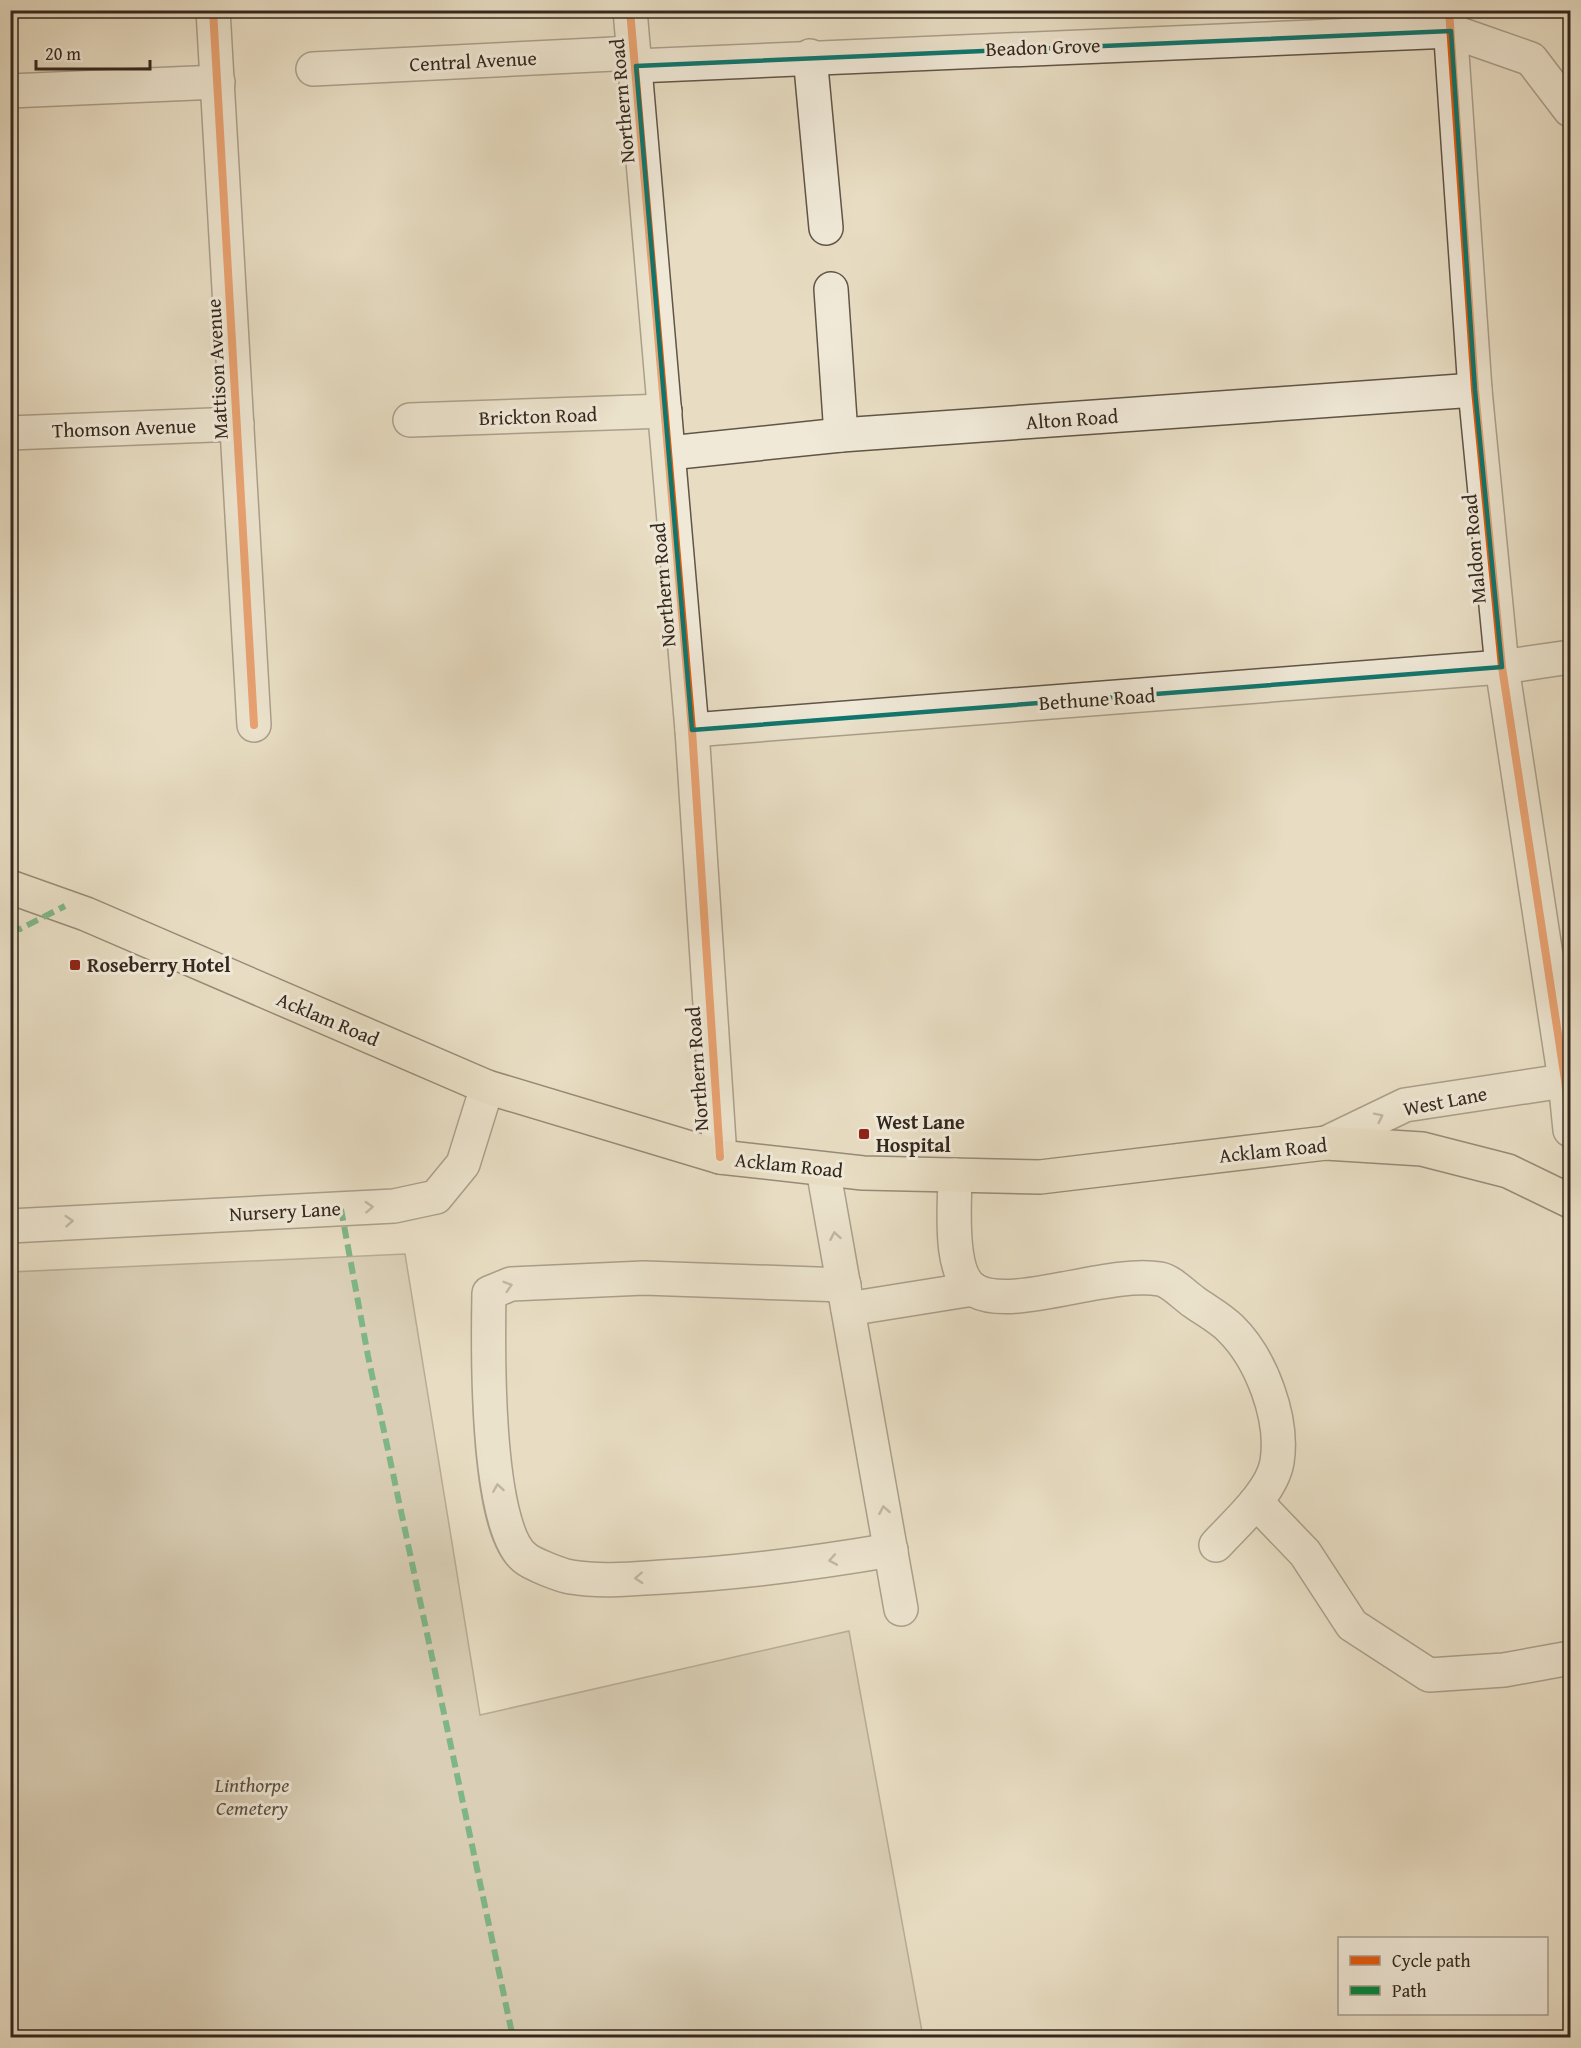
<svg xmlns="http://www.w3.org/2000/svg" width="1581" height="2048" font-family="'Gentium Book Plus',serif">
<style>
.green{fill:#c9bea7;stroke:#7e7362;stroke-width:1.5}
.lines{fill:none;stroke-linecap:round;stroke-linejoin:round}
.minor-casing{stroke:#615547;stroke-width:36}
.major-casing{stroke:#34281e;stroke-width:36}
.minor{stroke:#f0e9d8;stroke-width:33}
.major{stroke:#e8ddc3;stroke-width:33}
.quiet{stroke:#00873e;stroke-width:6;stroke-dasharray:12 6;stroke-linecap:butt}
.cycleway-casing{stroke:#f0e9d8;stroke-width:11}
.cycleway{stroke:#e8590c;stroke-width:8}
.oneway{stroke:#92887b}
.marked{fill:none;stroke:#0f766e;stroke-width:4.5;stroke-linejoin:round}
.poi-dot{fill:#8f2418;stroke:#f0e9d8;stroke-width:2}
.labels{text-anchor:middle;stroke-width:6;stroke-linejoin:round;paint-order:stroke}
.street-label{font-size:20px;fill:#34281e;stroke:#f0e9d8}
.poi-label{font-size:20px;font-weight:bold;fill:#34281e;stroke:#f0e9d8;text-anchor:start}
.park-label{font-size:20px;font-style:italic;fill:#594e40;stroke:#f0e9d8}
</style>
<rect width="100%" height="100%" fill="#e8ddc3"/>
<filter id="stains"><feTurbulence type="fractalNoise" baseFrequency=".00333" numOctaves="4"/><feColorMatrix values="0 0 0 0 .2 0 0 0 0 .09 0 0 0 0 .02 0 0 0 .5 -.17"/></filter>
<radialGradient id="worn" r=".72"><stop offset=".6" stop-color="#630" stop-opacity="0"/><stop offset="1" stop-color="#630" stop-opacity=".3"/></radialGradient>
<path class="green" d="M405,1254l75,461 369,-84 74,406h-912v-765z"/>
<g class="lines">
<defs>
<g id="minor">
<path d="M213,10l41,715"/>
<path d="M630,10l62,720 28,427"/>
<path d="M1449,10l26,380 27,277 63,413 5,50"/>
<path d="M810,56l16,172"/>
<path d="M636,66l815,-35 80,28 39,51"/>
<path d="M313,69l321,-16"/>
<path d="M10,91l208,-9"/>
<path d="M831,289l10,146"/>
<path d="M410,420l255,-9"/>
<path d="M10,433l227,-9"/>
<path d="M669,453l172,-18 634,-45"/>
<path d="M692,730l810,-63 68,-10"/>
<path d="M1326,1143l79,-38 165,-25"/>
<path d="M823,1169l78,440"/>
<path d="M955,1175c0,28 -8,101 21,116 38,20 132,-21 184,-12 11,2 24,16 34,23 11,8 26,16 36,26 31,30 54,90 47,134 -5,30 -41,61 -61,83"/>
<path d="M10,1226l384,-20 42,-9 27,-33 24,-77"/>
<path d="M844,1285l-200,-7 -133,6 -22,9c-1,51 -4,235 36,265 7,6 37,18 46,19 29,5 61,2 91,0 77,-4 153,-14 229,-27"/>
<path d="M848,1309l125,-20"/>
<path d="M1256,1502l49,51 47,72 77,50 75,-5 66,-12"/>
</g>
<path id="major" d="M10,887l76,27 401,173 233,70 143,16 177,4 286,-34 96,6 86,22 62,30"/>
</defs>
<use href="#minor" class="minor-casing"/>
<use href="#major" class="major-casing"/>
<use href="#minor" class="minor"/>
<use href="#major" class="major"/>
<g class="quiet">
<path d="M10,928l10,1 45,-23"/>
<path d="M341,1209l27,147 145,682"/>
</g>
<defs>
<g id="cycleway">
<path d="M213,10l41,715"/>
<path d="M630,10l62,720 28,427"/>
<path d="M1449,10l26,380 27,277 63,413 5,50"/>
</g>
</defs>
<use href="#cycleway" class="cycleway-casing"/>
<use href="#cycleway" class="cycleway"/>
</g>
<defs><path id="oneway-chevron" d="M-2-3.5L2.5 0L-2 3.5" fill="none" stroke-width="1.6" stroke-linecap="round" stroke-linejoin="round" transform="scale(1.5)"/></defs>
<g class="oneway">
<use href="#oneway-chevron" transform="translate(1379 1117) rotate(-26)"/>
<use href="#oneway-chevron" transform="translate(369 1207) rotate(-3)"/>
<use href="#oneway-chevron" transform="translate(69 1221) rotate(-4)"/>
<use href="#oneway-chevron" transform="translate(835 1236) rotate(-100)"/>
<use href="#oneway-chevron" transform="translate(508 1286) rotate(-17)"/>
<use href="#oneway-chevron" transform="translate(498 1488) rotate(-99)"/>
<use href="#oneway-chevron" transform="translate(884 1510) rotate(-100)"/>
<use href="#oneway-chevron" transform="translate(833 1560) rotate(170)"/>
<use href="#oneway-chevron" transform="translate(639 1578) rotate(177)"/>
</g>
<path d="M0 0H1581V2048H0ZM1451,31l24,359 27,277 -810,63 -56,-664z" fill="#e8ddc3" fill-opacity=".55" fill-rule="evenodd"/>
<path class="marked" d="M1451,31l24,359 27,277 -810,63 -56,-664z"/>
<g class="poi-dot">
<rect x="69" y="959" width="12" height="12" rx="3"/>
<rect x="858" y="1128" width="12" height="12" rx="3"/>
</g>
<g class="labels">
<g class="street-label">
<text transform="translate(1043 47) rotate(-2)" y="7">Beadon Grove</text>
<text transform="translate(473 61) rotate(-3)" y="7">Central Avenue</text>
<text transform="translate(622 101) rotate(-95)" y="7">Northern Road</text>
<text transform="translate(217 369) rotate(-93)" y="7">Mattison Avenue</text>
<text transform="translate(538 416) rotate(-2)" y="7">Brickton Road</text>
<text transform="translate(1072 419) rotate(-4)" y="7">Alton Road</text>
<text transform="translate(124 428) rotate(-2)" y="7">Thomson Avenue</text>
<text transform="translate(1474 549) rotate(-95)" y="7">Maldon Road</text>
<text transform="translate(663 585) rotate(-95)" y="7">Northern Road</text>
<text transform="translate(1097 699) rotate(-4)" y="7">Bethune Road</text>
<text transform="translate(328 1019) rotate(23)" y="7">Acklam Road</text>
<text transform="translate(697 1069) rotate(-94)" y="7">Northern Road</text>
<text transform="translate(1445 1101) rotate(-11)" y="7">West Lane</text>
<text transform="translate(1273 1150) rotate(-6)" y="7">Acklam Road</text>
<text transform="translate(789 1165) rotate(6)" y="7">Acklam Road</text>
<text transform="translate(285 1211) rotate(-3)" y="7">Nursery Lane</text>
</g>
<g class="poi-label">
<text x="87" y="972">Roseberry Hotel</text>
<text x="876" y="1129">West Lane<tspan x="876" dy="23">Hospital</tspan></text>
</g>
<g class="park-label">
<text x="252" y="1792">Linthorpe<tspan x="252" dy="23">Cemetery</tspan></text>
</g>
</g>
<rect width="1581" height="2048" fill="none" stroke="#e8ddc3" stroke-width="36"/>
<rect x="12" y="12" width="1557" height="2024" fill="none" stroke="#34281e" stroke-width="3"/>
<rect x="18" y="18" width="1545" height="2012" fill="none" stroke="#34281e" stroke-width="1.5"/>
<rect x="1338" y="1937" width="210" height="78" fill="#f0e9d8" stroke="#a59c8e" stroke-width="1.5"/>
<rect x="1350" y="1956" width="30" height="9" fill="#e8590c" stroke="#a59c8e" stroke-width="1.5"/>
<text x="1392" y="1967" font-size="18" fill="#34281e">Cycle path</text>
<rect x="1350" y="1986" width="30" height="9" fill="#00873e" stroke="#a59c8e" stroke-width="1.5"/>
<text x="1392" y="1997" font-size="18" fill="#34281e">Path</text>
<path d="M36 60v9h114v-9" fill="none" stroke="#34281e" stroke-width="3"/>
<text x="45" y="60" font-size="18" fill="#34281e" stroke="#f0e9d8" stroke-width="4.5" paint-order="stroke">20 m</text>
<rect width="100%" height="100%" filter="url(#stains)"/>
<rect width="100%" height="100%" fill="url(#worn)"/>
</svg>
